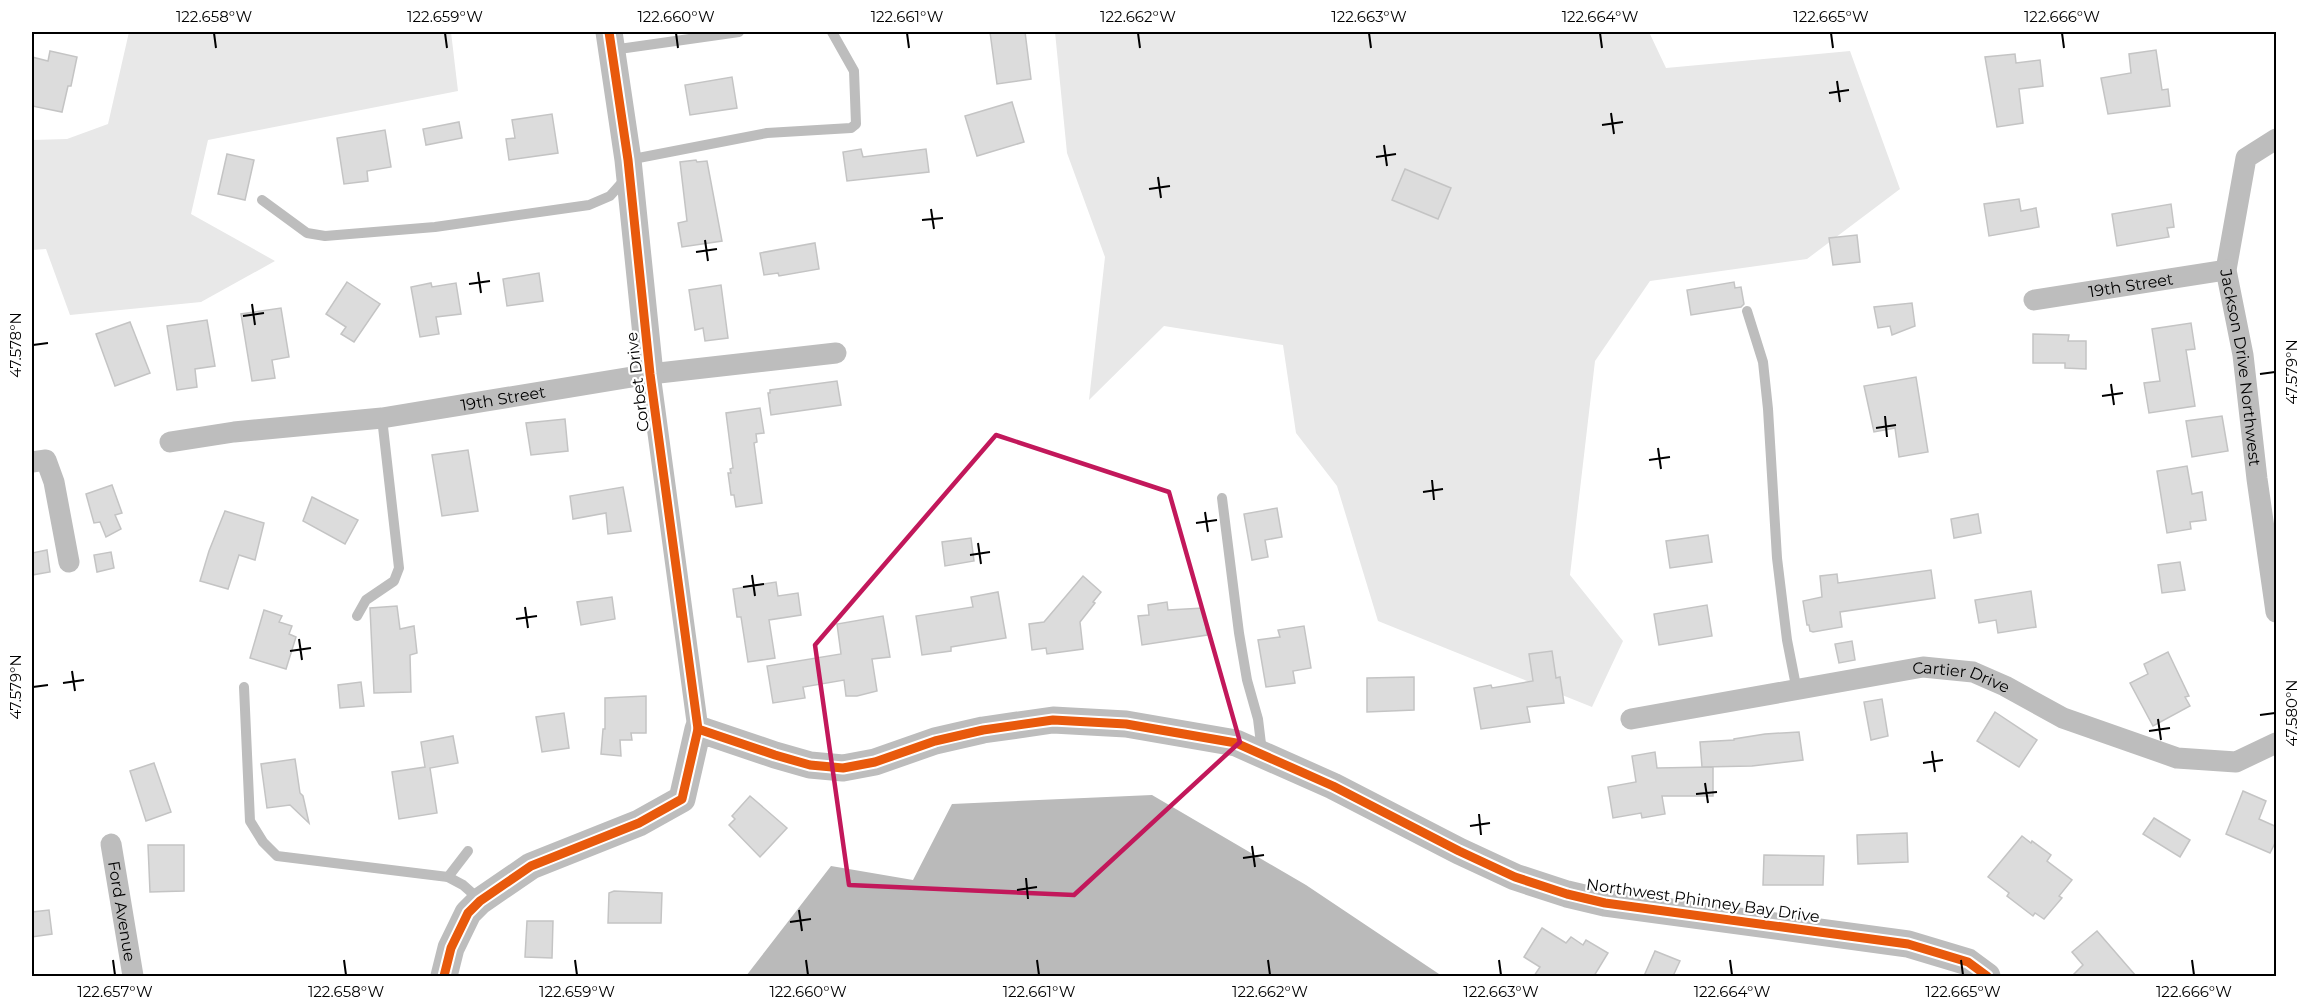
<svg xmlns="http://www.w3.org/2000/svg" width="2308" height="1008" font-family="Montserrat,sans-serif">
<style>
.green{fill:#e8e8e8}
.water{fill:#bababa}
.building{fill:#dcdcdc;stroke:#c4c4c4;stroke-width:1.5}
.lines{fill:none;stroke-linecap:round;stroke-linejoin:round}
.service{stroke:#bdbdbd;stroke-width:10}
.minor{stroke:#bdbdbd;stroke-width:21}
.tertiary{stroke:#bdbdbd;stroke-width:27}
.cycleway-casing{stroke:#fff;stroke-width:13}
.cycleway{stroke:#e8590c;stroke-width:9}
.marked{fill:none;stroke:#c2185b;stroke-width:4.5;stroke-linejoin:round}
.ticks{fill:none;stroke:#000;stroke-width:2}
.labels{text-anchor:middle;stroke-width:4.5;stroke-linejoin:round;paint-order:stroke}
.street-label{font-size:16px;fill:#000;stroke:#fff}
.neatline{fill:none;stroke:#000;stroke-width:2}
.ticks-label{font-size:15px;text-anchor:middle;fill:#000}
</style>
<rect width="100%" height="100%" fill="#fff"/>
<g class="green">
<path d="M129,32h322l7,59 -250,49 -17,74 84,47 -74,41 -131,13 -24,-66 -14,1v-110l35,-1 41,-15z"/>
<path d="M1055,32h594l17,36 184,-17 50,138 -93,70 -157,22 -55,80 -25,214 53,66 -31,66 -214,-86 -41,-135 -41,-53 -13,-88 -119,-19 -75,74 16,-143 -38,-104z"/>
</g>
<path class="water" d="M1152,795l154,90 136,91h-696l85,-110 82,14 39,-76z"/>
<g class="building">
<path d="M990,32h35l6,47 -34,5z"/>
<path d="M2156,50l6,40 6,-1 2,17 -62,8 -7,-36 30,-5 -2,-19z"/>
<path d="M50,51l27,6 -6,29h-3l-6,26 -30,-6v-49l16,4z"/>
<path d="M2015,54l1,9 24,-3 3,26 -24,3 4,34 -26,4 -12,-70z"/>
<path d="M732,77l5,31 -47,7 -5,-30z"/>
<path d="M1012,102l12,40 -47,14 -12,-40z"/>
<path d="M552,114l6,39 -49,7 -3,-21 9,-1 -3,-18z"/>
<path d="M459,122l3,16 -36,7 -3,-16z"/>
<path d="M385,130l6,37 -24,4 1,10 -24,3 -7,-46z"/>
<path d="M861,149l2,8 63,-8 3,23 -82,9 -4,-29z"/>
<path d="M227,154l27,6 -9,40 -27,-6z"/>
<path d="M696,160l1,2 10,-1 15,80 -40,6 -4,-24 9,-2 -7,-59z"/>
<path d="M1405,169l46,19 -13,31 -46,-19z"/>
<path d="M2019,199l2,12 15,-3 3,19 -50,9 -5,-32z"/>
<path d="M2171,204l3,23 -7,1 2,9 -52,9 -5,-32z"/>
<path d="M1857,235l3,27 -27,3 -4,-27z"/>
<path d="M815,243l4,26 -40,7 -1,-3 -14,2 -4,-22z"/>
<path d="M539,273l4,28 -36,5 -4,-27z"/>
<path d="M347,282l33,22 -26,38 -13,-8 5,-7 -20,-13z"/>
<path d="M1734,282l1,6 6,-1 3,17 -3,3 -50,8 -4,-25z"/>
<path d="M431,283l1,4 24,-4 5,31 -25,3 3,17 -19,3 -9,-50z"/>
<path d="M721,285l7,53 -23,3 -2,-13 -8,2 -6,-40z"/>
<path d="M1912,303l3,23 -23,9 -2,-9 -12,2 -4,-21z"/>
<path d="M281,308l8,49 -17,3 3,18 -23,3 -11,-67z"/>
<path d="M207,320l8,46 -20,3 2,18 -20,3 -10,-64z"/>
<path d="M130,322l20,51 -35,13 -19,-52z"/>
<path d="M2191,323l4,26 -9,1 9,56 -46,7 -5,-30 16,-2 -8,-52z"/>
<path d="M2033,334l36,1 -1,6h18v28l-21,-1v-5h-32z"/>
<path d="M1916,377l12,75 -29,5 -4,-29 -21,4 -10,-46z"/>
<path d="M837,381l4,24 -70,10 -3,-22h2v-3z"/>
<path d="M760,408l4,25 -8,1 1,8 -3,1 8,60 -26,4 -2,-12h-3l-3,-22h3l-1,-4 3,-1 -7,-55z"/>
<path d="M2222,416l6,35 -36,6 -6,-36z"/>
<path d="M565,419l3,32 -37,4 -5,-32z"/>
<path d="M468,450l10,61 -36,5 -10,-61z"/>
<path d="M2187,466l5,28 10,-2 4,28 -16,2 1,7 -24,4 -10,-62z"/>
<path d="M112,485l10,28 -7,2 6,14 -15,8 -6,-15 -6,1 -8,-29z"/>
<path d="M623,487l8,44 -23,3 -2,-21 -33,6 -3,-23z"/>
<path d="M312,497l46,23 -13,24 -42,-23z"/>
<path d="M1277,508l5,29 -17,3 3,17 -16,3 -8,-46z"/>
<path d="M225,511l39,12 -9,37 -16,-5 -11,34 -28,-8 9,-30z"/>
<path d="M1978,514l3,19 -27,5 -3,-19z"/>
<path d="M1708,535l4,27 -42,6 -4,-27z"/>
<path d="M971,538l3,23 -29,5 -3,-24z"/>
<path d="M47,550l3,22 -18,3v-22z"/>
<path d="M111,552l3,16 -17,4 -3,-17z"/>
<path d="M2180,562l5,28 -23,3 -4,-28z"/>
<path d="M1931,570l4,28 -95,14 2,15 -29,5 -3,-1 -1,-6h-2l-4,-24 19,-4 -2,-21 17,-2 1,9z"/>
<path d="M1083,576l18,16 -8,10 2,1 -15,19 3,27 -36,5 -1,-6 -14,2 -3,-26 15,-2z"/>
<path d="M776,582l2,14 20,-3 3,22 -32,5 6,38 -27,4 -7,-45h-4l-4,-28z"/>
<path d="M2031,591l5,36 -38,6 -2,-13 -17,3 -4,-23z"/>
<path d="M998,592l8,46 -55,9v4l-29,4 -6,-39 57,-9 -2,-10z"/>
<path d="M612,597l3,22 -34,6 -4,-23z"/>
<path d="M1167,602l1,8 35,-2 4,27 -65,10 -4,-29 11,-1 -1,-10z"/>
<path d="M1707,605l5,31 -53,9 -5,-31z"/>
<path d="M397,606l3,23 14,-3 3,27 -7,2 1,37 -37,1 -4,-85z"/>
<path d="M264,610l18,6 -3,6 13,4 -3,8 7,3 -10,32 -36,-11z"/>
<path d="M883,616l7,41 -18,2 5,32 -20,5h-11l-2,-16 -41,7 2,11 -32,5 -6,-37 74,-12 -4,-30z"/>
<path d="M1304,626l7,42 -18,3 2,12 -29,4 -8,-47 22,-3 -2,-7z"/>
<path d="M1852,641l3,19 -16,3 -4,-19z"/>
<path d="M1552,651l4,27 4,-1 4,26 -37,4 3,15 -49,7 -7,-41 17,-3 1,3 41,-7 -4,-27z"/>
<path d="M2168,652l21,44 -4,1 5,9 -37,20 -23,-43 18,-9 -4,-10z"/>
<path d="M1414,677v33l-47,2v-34z"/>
<path d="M361,682l3,24 -24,2 -2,-23z"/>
<path d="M646,696v37h-15l1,7h-12l1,16 -20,-2 2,-25h2v-31z"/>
<path d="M1882,699l6,37 -17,4 -7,-38z"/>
<path d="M1995,712l42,28 -18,27 -42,-26z"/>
<path d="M564,713l5,35 -27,4 -6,-35z"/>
<path d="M1799,732l4,28 -51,6 -50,1 -2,-25 34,-2v-1l31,-5z"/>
<path d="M453,736l5,27 -28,5 7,45 -38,6 -7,-47 33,-5 -4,-25z"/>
<path d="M1655,752l2,16 56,-1v29h-51l3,18 -23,4 -1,-5 -28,5 -5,-31 28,-5 -4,-26z"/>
<path d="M295,759l5,34 3,3 6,27 -19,-18 -23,3 -6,-44z"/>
<path d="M154,763l17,49 -25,9 -16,-50z"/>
<path d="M2243,791l23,10 -7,18 18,8v12l-7,14 -44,-19z"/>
<path d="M750,796l37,32 -27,29 -31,-32 6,-6 -3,-3z"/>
<path d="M2154,818l36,22 -10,17 -37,-23z"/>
<path d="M1907,833l1,29 -50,2 -1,-29z"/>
<path d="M2022,836l9,7 1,-2 19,14 -4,6 25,19 -13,16 3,2 -18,21 -9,-6 -2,3 -26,-20 2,-3 -21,-16z"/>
<path d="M148,845h36v46l-34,1z"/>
<path d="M1764,855l60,1 -1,29h-60z"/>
<path d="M614,891l48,2 -1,30h-53l1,-30z"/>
<path d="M49,910l3,24 -20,3v-25z"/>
<path d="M527,921h26l-1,37 -27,-1z"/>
<path d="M1542,928l24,15 5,-6 12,8 3,-5 22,13 -14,23h-60l6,-9 -16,-10z"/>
<path d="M2097,931l39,45h-64l11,-11 -11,-13z"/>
<path d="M1655,951l25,10 -7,15h-29z"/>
</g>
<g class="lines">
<g class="service">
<path d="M612,50l127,-18"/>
<path d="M628,160l139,-27 84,-5 5,-4 -2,-53 -22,-39"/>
<path d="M262,200l45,33 18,3 110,-9 154,-22 21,-9 17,-19"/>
<path d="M1747,311l16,51 5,47 9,149 10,82 10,51"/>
<path d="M1222,498l17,135 8,47 11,39 4,33"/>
<path d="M357,616l9,-16 28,-19 5,-13 -17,-150"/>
<path d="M244,687l6,134 13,21 14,14 171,21 15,8 17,15"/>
<path d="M448,877l20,-26"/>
</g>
<g class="minor">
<path id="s1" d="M2276,139l-30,19 -20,112 17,85 14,124 19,133"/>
<path id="s2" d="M2034,300l192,-30"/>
<path d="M650,374l48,355"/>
<path id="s3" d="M170,442l64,-10 148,-14 268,-44 186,-21"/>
<path d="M32,462l14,-2 8,22 15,80"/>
<path id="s4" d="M1631,719l292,-52 50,5 32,14 58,32 114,40 59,4 40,-19"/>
<path id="s5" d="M111,844l22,132"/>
</g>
<g class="tertiary">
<path d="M609,32l19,128 22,214"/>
<path d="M444,976l7,-28 17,-35 12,-12 51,-35 108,-43 43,-24 16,-70 77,26 35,10 33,3 32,-6 60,-21 48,-11 70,-10 73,4 110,19 97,43 126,65 56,26 52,17 38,9 303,41 60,18 19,14"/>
</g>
<defs>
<g id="cycleway">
<path d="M698,729l77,26 35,10 33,3 32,-6 60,-21 48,-11 70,-10 73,4 110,19 97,43 126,65 56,26 52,17 38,9 303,41 60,18 19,14"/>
<path d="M444,976l7,-28 17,-35 12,-12 51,-35 108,-43 43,-24 16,-70 -48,-355 -22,-214 -19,-128"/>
</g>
</defs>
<use href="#cycleway" class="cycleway-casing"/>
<use href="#cycleway" class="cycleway"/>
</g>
<path class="marked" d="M996,435l173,57 71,250 -166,153 -225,-10 -34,-240z"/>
<path class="ticks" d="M214,33l2,15M445,33l2,15M676,33l2,15M907,33l2,15M1138,33l2,15M1369,33l2,15M1600,33l2,15M1831,33l2,15M2062,33l2,15M1837,81l3,21M1829,93l20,-3M1611,113l3,21M1602,125l21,-3M1384,145l3,21M1376,157l20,-3M1158,177l3,21M1149,189l21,-3M931,209l3,20M922,220l21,-2M705,240l3,21M696,252l21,-3M478,272l3,21M469,284l21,-3M252,304l3,21M243,316l21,-3M33,345l15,-2M2260,374l15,-2M2111,384l3,21M2102,396l21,-3M1885,416l2,21M1876,428l20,-3M1658,448l3,21M1649,460l21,-3M1432,480l2,20M1423,492l20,-3M1205,512l3,20M1196,523l21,-3M978,543l3,21M970,555l20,-3M752,575l3,21M743,587l21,-3M525,607l3,21M516,619l21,-3M299,639l3,21M290,651l21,-3M72,671l3,20M63,683l21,-3M33,687l15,-2M2260,715l15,-2M2158,719l3,21M2149,731l21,-3M1932,751l3,21M1923,763l20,-3M1705,783l3,20M1696,794l21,-2M1479,814l2,21M1470,826l20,-3M1252,846l3,21M1243,858l21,-3M1026,878l2,21M1017,890l20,-3M799,910l3,21M790,922l21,-3M113,960l2,15M344,960l2,15M575,960l2,15M806,960l2,15M1037,960l2,15M1268,960l2,15M1499,960l2,15M1730,960l2,15M1961,960l2,15M2192,960l2,15"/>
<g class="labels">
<g class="street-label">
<text dy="6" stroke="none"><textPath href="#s2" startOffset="98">19th Street</textPath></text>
<text dy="6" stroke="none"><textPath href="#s1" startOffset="248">Jackson Drive Northwest</textPath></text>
<text transform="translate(637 382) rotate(-97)" y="6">Corbet Drive</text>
<text dy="6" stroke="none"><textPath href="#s3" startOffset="336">19th Street</textPath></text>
<text dy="6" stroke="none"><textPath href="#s4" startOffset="336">Cartier Drive</textPath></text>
<text transform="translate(1703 900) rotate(8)" y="6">Northwest Phinney Bay Drive</text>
<text dy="6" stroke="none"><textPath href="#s5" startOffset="68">Ford Avenue</textPath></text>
</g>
</g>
<rect width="2308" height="1008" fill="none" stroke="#ffffff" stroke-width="66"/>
<rect x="33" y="33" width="2242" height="942" class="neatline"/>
<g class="ticks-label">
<text x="214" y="22">122.658°W</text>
<text x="445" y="22">122.659°W</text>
<text x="676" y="22">122.660°W</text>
<text x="907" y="22">122.661°W</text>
<text x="1138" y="22">122.662°W</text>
<text x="1369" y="22">122.663°W</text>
<text x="1600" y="22">122.664°W</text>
<text x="1831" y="22">122.665°W</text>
<text x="2062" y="22">122.666°W</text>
<text transform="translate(16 345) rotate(-90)" y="5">47.578°N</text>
<text transform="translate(2292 372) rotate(-90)" y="5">47.579°N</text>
<text transform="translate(16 687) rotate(-90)" y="5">47.579°N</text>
<text transform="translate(2292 713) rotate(-90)" y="5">47.580°N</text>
<text x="115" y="997">122.657°W</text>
<text x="346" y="997">122.658°W</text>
<text x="577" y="997">122.659°W</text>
<text x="808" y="997">122.660°W</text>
<text x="1039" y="997">122.661°W</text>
<text x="1270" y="997">122.662°W</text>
<text x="1501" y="997">122.663°W</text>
<text x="1732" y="997">122.664°W</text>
<text x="1963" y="997">122.665°W</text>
<text x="2194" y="997">122.666°W</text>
</g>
</svg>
